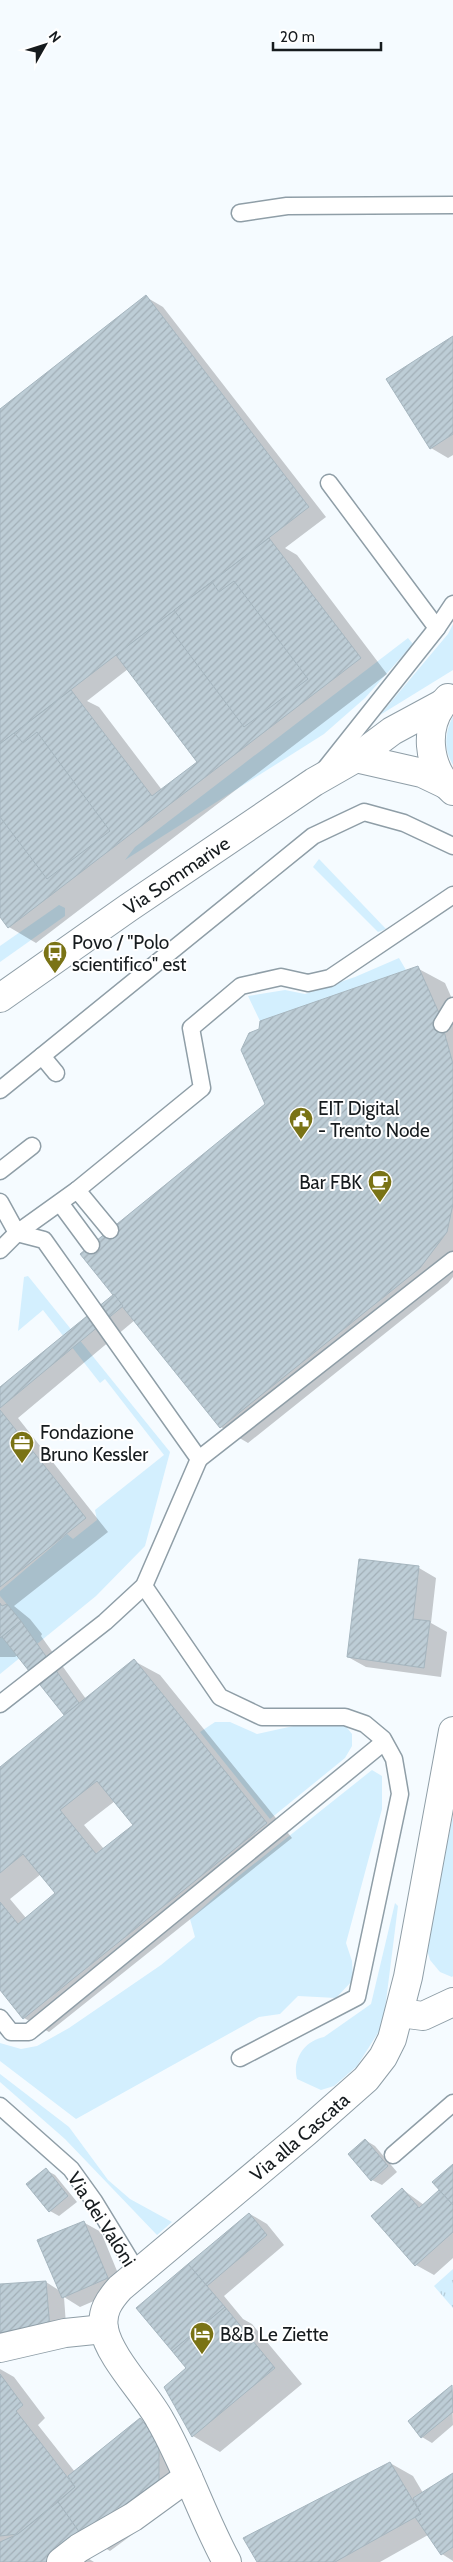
<svg xmlns="http://www.w3.org/2000/svg" width="453" height="2562" font-family="Cabin,sans-serif">
<style>
.green{fill:#d3effe}
.park{fill:url(#park-tufts)}
.shadow{fill:#0003;fill-rule:evenodd}
.building{fill:url(#building-hatch);stroke:#a6b6bf;fill-rule:evenodd}
.lines{fill:none;stroke-linecap:round;stroke-linejoin:round}
.service-casing{stroke:#8f9ea7;stroke-width:19}
.minor-casing{stroke:#8f9ea7;stroke-width:30}
.tertiary-casing{stroke:#8f9ea7;stroke-width:30}
.service{stroke:#fff;stroke-width:16}
.minor{stroke:#fff;stroke-width:28}
.tertiary{stroke:#fff;stroke-width:28}
.labels{text-anchor:middle;stroke-width:4;stroke-linejoin:round;paint-order:stroke}
.street-label{font-size:19px;fill:#161b1e;stroke:#fff}
.poi-label{font-size:19px;fill:#161b1e;stroke:#fff;text-anchor:start}
</style>
<defs>
<pattern id="park-tufts" width="24" height="20" patternUnits="userSpaceOnUse" patternTransform="scale(1.25)"><rect width="24" height="20" fill="#d3effe"/><path d="M3 7l-1-3M5 7V3M7 7l1-3M15 17l-1-3M17 17v-4M19 17l1-3" fill="none" stroke="#b4ccd9"/></pattern>
<pattern id="building-hatch" width="6" height="6" patternUnits="userSpaceOnUse" patternTransform="scale(1.25)"><rect width="6" height="6" fill="#bdcdd6"/><path d="M-1 1l2-2M0 6l6-6M5 7l2-2" fill="none" stroke="#a2afb7"/></pattern>
</defs>
<rect width="100%" height="100%" fill="#f5fbff"/>
<g class="green">
<path d="M453,624v46l-73,45 68,-81z"/>
<path d="M408,638l5,6 -48,54 -41,36 -199,126 10,-13z"/>
<path d="M453,716v49c-10,-16 -8,-33 0,-49z"/>
<path d="M319,859l67,70 -8,3 -65,-65z"/>
<path d="M59,905l6,3v8l-65,46v-16z"/>
<path d="M399,958l7,12 -146,51 -12,-25 37,-6 20,4 50,-17z"/>
<path d="M28,1276l142,176 -25,94 -49,50 -96,78v-40l21,-13 -21,-25v-5l67,-57 6,5 24,-19 -2,-10 69,-55 -59,-76 -5,4 -57,-73 -25,21 6,-54z"/>
<path d="M215,1722h15l27,12 50,-11 37,1 8,10v12l-7,12 -75,61 -70,-87z"/>
<path d="M372,1770l10,6v33l-36,134 6,18 1,19 -17,18 -38,-2 -18,18 -21,3 -183,102 -76,-58v-18l21,6 16,-3 32,-18 92,-63 34,-28 -5,-18 45,-40z"/>
<path d="M453,1816v160l-1,1 -12,-5 -10,-12 -3,-10 4,-31z"/>
<path d="M395,1903l3,3 -15,119 -26,41 -23,20 -13,4 -24,-11c-5,-19 7,-38 27,-42l47,-33z"/>
<path d="M0,2074l69,53 39,53 22,19 42,23 -15,13 -92,-96 -65,-57z"/>
</g>
<path class="park" d="M453,2269v39l-19,-22z"/>
<g class="shadow">
<path d="M146,297l17,10 163,210 -41,31 12,7 90,119 -351,269 -27,-16 -9,-12v-505zM128,669l71,93 -37,28 -63,-83 -12,-6z"/>
<path d="M453,338v117l-5,3 -17,-10z"/>
<path d="M417,968l28,15 8,18v276l-5,6 -200,160 -27,-16 -86,-107 -117,98 90,114 -94,74 16,13 12,15 -1,2 45,63 48,-38 26,14 132,163 -243,194 -25,-14 -24,-30v-219l67,-54 -49,-60 -3,2h-15v-269l115,-93 152,-191zM115,1801l19,24 -30,24 -20,-24zM41,1874l16,19 -31,25 -16,-19z"/>
<path d="M360,1560l59,8 17,10 -5,45 16,9 -6,45 -75,-10 -18,-10z"/>
<path d="M365,2140l10,6 22,26 -15,13 -10,-5z"/>
<path d="M453,2166v92l-19,17 -18,-10 -14,-76 22,16 17,-15z"/>
<path d="M46,2170l9,5 22,27 -18,14 -9,-5z"/>
<path d="M250,2214l17,10 17,21 -60,51 19,23 9,5 50,60 -82,68 -27,-16 -28,-49 22,-19 -49,-60z"/>
<path d="M83,2222l18,10 23,56 -44,19 -16,-10 3,42 -67,-3v-51l46,-3 14,9z"/>
<path d="M0,2369l14,8 31,41 -7,7 37,47 65,-52 27,15 19,60 -76,56 -10,-6 -14,12 8,5h-94z"/>
<path d="M452,2386l1,39 -21,18 -10,-6 -12,-15z"/>
<path d="M390,2463l23,13 10,17 30,-19v87l-11,-7 -14,-19 -48,27h-122z"/>
</g>
<g class="building">
<path d="M146,295l163,212 -309,237v-335z"/>
<path d="M453,336v98l-23,15 -44,-70z"/>
<path d="M269,538l92,120 -353,270 -8,-11v-173l71,-54 81,106 45,-34 -81,-107z"/>
<path d="M234,581l74,98 -64,48 -73,-97 11,-9 -8,-11 38,-28 7,10z"/>
<path d="M37,732l73,99 -63,48 -47,-62v-73l14,-11 9,10z"/>
<path d="M418,966l21,47 14,51v140l-6,28 -27,36 -200,160 -140,-174 185,-150 -24,-54 8,-17 10,-4 1,-8z"/>
<path d="M114,1294l9,12 -123,102v-21z"/>
<path d="M0,1410l86,108 -86,69z"/>
<path d="M359,1559l60,7 -6,53 17,2 -6,47 -77,-11z"/>
<path d="M0,1603l2,3 5,-2 14,17 -21,17z"/>
<path d="M21,1621l58,82 -15,12 -62,-78z"/>
<path d="M134,1659l133,164 -244,196 -23,-29v-88l18,22 37,-31 -32,-39 -23,19v-106zM97,1781l36,44 -37,29 -36,-44z"/>
<path d="M365,2139l23,27 -17,15 -23,-27z"/>
<path d="M453,2164v41l-21,-23z"/>
<path d="M46,2168l22,28 -19,16 -23,-28z"/>
<path d="M402,2188l17,20 20,-18 14,15v27l-38,34 -44,-50z"/>
<path d="M249,2213l18,22 -60,51 -19,-22z"/>
<path d="M84,2221l24,57 -46,20 -25,-58z"/>
<path d="M188,2264l37,43 -53,44 -36,-43z"/>
<path d="M46,2281l4,48 -50,4v-49z"/>
<path d="M225,2307l50,61 -83,69 -28,-50 22,-19 -14,-17z"/>
<path d="M0,2374l23,31 -7,6 59,76 -57,47 -18,2z"/>
<path d="M452,2385l1,27 -32,26 -13,-17z"/>
<path d="M140,2418l10,12 9,18v32l-77,56 -24,-34 17,-15 -7,-11z"/>
<path d="M390,2462l31,52 -86,48h-78l-14,-24z"/>
<path d="M453,2473v74l-12,8 -26,-38 6,-3 -8,-16z"/>
<path d="M58,2502l24,34 -31,26h-51v-20l18,-8z"/>
</g>
<g class="lines">
<defs>
<g id="service">
<path d="M240,213l47,-7 166,-1"/>
<path d="M329,483l108,145"/>
<path d="M325,769l112,-141 16,-24"/>
<path d="M442,1024l11,-18"/>
<path d="M42,1056l14,17"/>
<path d="M0,1090l313,-254 51,-24 40,11 49,23"/>
<path d="M0,1171l32,-25"/>
<path d="M77,1190l125,-102 -11,-60 50,-42 40,-9 27,6 22,-5 123,-83"/>
<path d="M0,1202l17,31 60,-43 33,40"/>
<path d="M60,1203l31,42"/>
<path d="M0,1250l17,-17 27,7 155,219 -55,127 -39,36 -105,82"/>
<path d="M199,1459l254,-199"/>
<path d="M144,1586l76,111 42,20h83l20,7 18,15 11,20 6,35 -43,203 -117,61"/>
<path d="M0,2018l11,14h18l355,-290"/>
<path d="M0,2106l71,63 23,32 44,72"/>
<path d="M393,2155l60,-52"/>
</g>
<g id="minor">
<path d="M400,2013l23,3 30,-14"/>
<path d="M0,2348l65,-15 39,-4"/>
<path d="M61,2562l18,-14 54,-31 55,-40"/>
<path id="s1" d="M227,2562c-25,-46 -41,-97 -67,-142 -14,-26 -51,-63 -56,-91 -3,-17 5,-29 16,-41l186,-156 60,-53 17,-22 9,-18 16,-62 45,-246"/>
</g>
<g id="tertiary">
<path d="M448,698c-26,26 -21,70 5,93"/>
<path d="M356,758l66,15 23,11"/>
<path id="s2" d="M0,998l128,-90 186,-126 42,-24 36,-27 50,-27"/>
</g>
</defs>
<use href="#service" class="service-casing"/>
<use href="#minor" class="minor-casing"/>
<use href="#tertiary" class="tertiary-casing"/>
<use href="#service" class="service"/>
<use href="#minor" class="minor"/>
<use href="#tertiary" class="tertiary"/>
</g>
<defs>
<symbol id="bus-pin" viewBox="-11 -11 22 30"><path d="M0 17L-7.5 6A9.5 9.5 0 1 1 7.5 6Z" fill="#7a7315" stroke="#fff"/><path d="M-5-6H5V4H4V6H2V4H-2V6H-4V4H-5ZM-3.5-4V0h7V-4ZM-3.5 1.2v1.5H-2V1.2ZM2 1.2v1.5H3.5V1.2Z" fill="#fff"/></symbol>
<symbol id="civic-pin" viewBox="-11 -11 22 30"><path d="M0 17L-7.5 6A9.5 9.5 0 1 1 7.5 6Z" fill="#7a7315" stroke="#fff"/><path d="M-.6-6.5H3V-4.5H.6V-3L4-1V1h2V6H-6V1h2V-1L-.6-3ZM-1.2 2.5V6h2.4V2.5Z" fill="#fff"/></symbol>
<symbol id="cafe-pin" viewBox="-11 -11 22 30"><path d="M0 17L-7.5 6A9.5 9.5 0 1 1 7.5 6Z" fill="#7a7315" stroke="#fff"/><path d="M-5.5-4.5H6V0H3Q3 3.5 0 3.5H-2.5Q-5.5 3.5-5.5 0ZM3-3.2v2h1.7v-2ZM-6 4.5H4V6H-6Z" fill="#fff"/></symbol>
<symbol id="office-pin" viewBox="-11 -11 22 30"><path d="M0 17L-7.5 6A9.5 9.5 0 1 1 7.5 6Z" fill="#7a7315" stroke="#fff"/><path d="M-6-3h4V-5.5h4V-3h4V5H-6ZM-1-4.5V-3h2v-1.5ZM-6 0V1H6V0Z" fill="#fff"/></symbol>
<symbol id="hotel-pin" viewBox="-11 -11 22 30"><path d="M0 17L-7.5 6A9.5 9.5 0 1 1 7.5 6Z" fill="#7a7315" stroke="#fff"/><path d="M-6-4.5h1.5V1H6V5H4.5V3h-9V5H-6ZM-4 0a1.8 1.8 0 1 1 3.6 0ZM.5 0V-2.5h3Q6-2.5 6 0Z" fill="#fff"/></symbol>
</defs>
<g fill-rule="evenodd">
<use href="#bus-pin" x="41" y="939" width="28" height="38"/>
<use href="#civic-pin" x="287" y="1105" width="28" height="38"/>
<use href="#cafe-pin" x="366" y="1168" width="28" height="38"/>
<use href="#office-pin" x="8" y="1429" width="28" height="38"/>
<use href="#hotel-pin" x="188" y="2320" width="28" height="38"/>
</g>
<g class="labels">
<g class="street-label">
<text dy="7" stroke="none"><textPath href="#s2" startOffset="215">Via Sommarive</textPath></text>
<text dy="7" stroke="none"><textPath href="#s1" startOffset="545">Via alla Cascata</textPath></text>
<text transform="translate(102 2219) rotate(57)" y="7">Via dei Valóni</text>
</g>
<g class="poi-label">
<text x="72" y="949">Povo / "Polo<tspan x="72" dy="22">scientifico" est</tspan></text>
<text x="318" y="1115">EIT Digital<tspan x="318" dy="22">- Trento Node</tspan></text>
<text x="362" y="1189" text-anchor="end">Bar FBK</text>
<text x="40" y="1439">Fondazione<tspan x="40" dy="22">Bruno Kessler</tspan></text>
<text x="220" y="2341">B&amp;B Le Ziette</text>
</g>
</g>
<g transform="translate(45 45) rotate(51)" stroke="#ffffff" stroke-width="4" paint-order="stroke">
<path d="M0-4L9 19L0 12L-9 19Z" fill="#161b1e"/>
<text y="-8" font-size="14" font-weight="bold" text-anchor="middle" fill="#161b1e">N</text>
</g>
<path d="M273 42v8h108v-8" fill="none" stroke="#161b1e" stroke-width="2.5"/>
<text x="280" y="42" font-size="15" fill="#161b1e" stroke="#ffffff" stroke-width="4" paint-order="stroke">20 m</text>
</svg>
